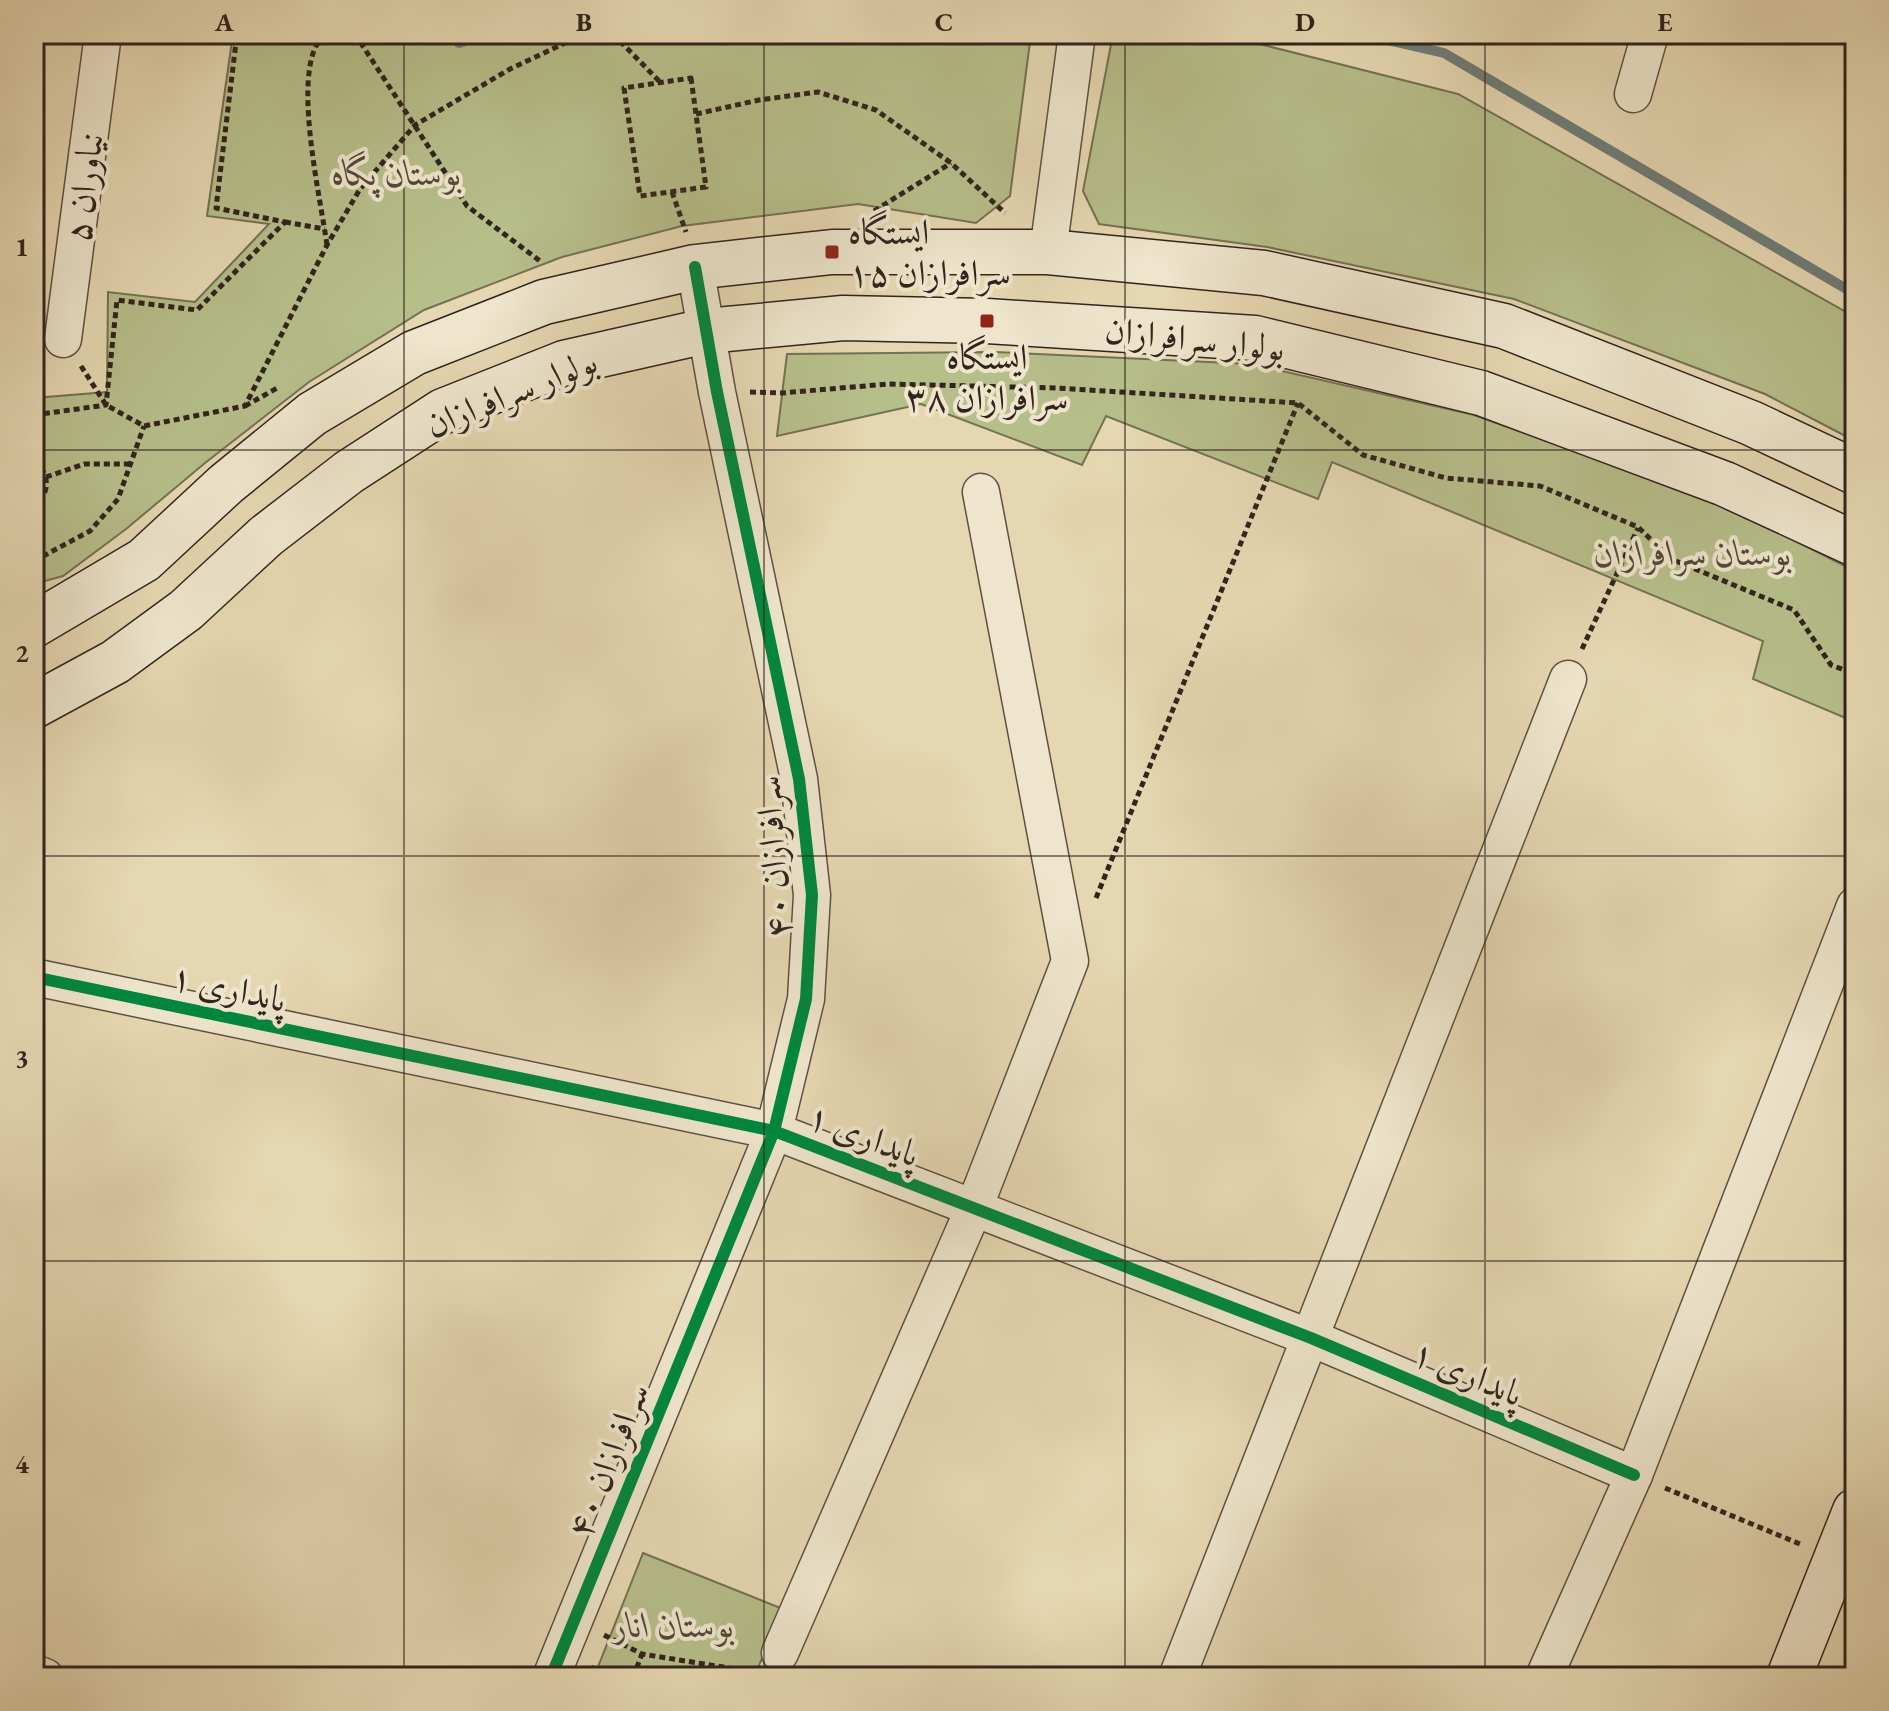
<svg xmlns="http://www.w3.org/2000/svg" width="1889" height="1711" font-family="'EB Garamond',Amiri,serif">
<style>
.green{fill:#b6be8a;stroke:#747154;stroke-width:2}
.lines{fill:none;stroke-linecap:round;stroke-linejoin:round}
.stream{stroke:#6f7d78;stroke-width:10}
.street-casing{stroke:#5e5143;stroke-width:39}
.secondary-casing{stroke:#31241e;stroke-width:47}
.path{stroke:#31241e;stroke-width:5;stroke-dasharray:6 4;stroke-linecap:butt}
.street{stroke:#eee5cc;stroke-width:36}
.secondary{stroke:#eee5cc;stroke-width:44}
.cycleway-casing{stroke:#eee5cc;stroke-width:17}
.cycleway{stroke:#00873e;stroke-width:12}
.grid{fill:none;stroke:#31241e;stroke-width:2;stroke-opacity:0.55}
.poi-dot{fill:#8f2418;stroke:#eee5cc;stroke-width:3}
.labels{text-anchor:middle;stroke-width:8;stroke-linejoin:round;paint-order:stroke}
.park-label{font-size:36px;font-style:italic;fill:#524a39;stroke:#eee5cc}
.street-label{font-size:36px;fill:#31241e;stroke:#eee5cc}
.poi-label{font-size:36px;fill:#31241e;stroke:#eee5cc;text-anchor:start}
.neatline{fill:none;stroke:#31241e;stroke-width:3}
.grid-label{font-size:26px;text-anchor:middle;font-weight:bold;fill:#31241e}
</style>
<rect width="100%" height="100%" fill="#e5d7b1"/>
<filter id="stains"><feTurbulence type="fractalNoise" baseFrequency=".0025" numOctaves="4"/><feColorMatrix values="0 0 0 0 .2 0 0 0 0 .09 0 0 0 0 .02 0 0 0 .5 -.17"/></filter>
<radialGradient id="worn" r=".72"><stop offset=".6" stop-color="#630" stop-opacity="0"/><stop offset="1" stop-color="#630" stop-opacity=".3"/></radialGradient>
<g class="green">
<path d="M233,34h798l-21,162 -34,27 -118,-19 -176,22 -120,31 -138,53 -115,72 -104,81 -79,66 -63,47 -29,8v-186l73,-6 1,-100 87,10 74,-78 -62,-8z"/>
<path d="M1113,34h107l238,60 397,223v124l-90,-47 -251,-95 -247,-52 -168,-23 -16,-33z"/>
<path d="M995,352l256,12 223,51 243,87 138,69v151l-102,-43 10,-38 -431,-179 -14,37 -212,-83 -24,49 -161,-61 -144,32 10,-82z"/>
<path d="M643,1553l140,56 -29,68h-160z"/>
</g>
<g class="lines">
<g class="stream">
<path d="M1361,34l83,19 411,241"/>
<path d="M459,43l25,-9"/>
</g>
<defs>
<g id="street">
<path d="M1633,94l17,-60"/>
<path d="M1048,252l29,-218"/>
<path d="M63,339l40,-305"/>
<path d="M34,977l740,154 537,207 323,137"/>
<path d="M780,1653l194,-445 96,-247 -89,-469"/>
<path d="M34,1673l11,4"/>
<path d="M551,1677l223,-546 32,-132 6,-104 -13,-116 -82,-387 -22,-125"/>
<path d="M1177,1677l391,-998"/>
<path d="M1544,1677l90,-202 221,-569"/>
</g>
<g id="secondary">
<path d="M34,625l110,-65 82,-76 86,-70 102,-61 130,-51 151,-35 137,-15h216l216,21 240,53 247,97 104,49"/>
<path d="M34,706l81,-44 71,-52 80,-74 83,-64 94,-61 121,-48 142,-32 137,-13 144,3 268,17 226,55 244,91 130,60"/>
<path d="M1789,1677l66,-166"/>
</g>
</defs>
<use href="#street" class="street-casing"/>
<use href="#secondary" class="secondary-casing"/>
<g class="path">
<path d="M355,34l112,172 73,55"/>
<path d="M613,34l47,48"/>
<path d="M691,78l15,109 -66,9 -16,-108z"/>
<path d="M696,114l63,-14 59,-8 58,18 75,53 54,50"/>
<path d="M672,192l14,40"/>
<path d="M874,211l77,-48"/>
<path d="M285,222l40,7"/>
<path d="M327,245c-7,-49 -31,-153 -12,-197 2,-5 8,-10 12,-14"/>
<path d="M81,366l25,39 38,21 101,-20 82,-161 33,-56 55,-64 95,-56 74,-35"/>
<path d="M750,392l32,1 106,-9 169,4 241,15 65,52 83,23 94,8 98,41 33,32 123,51 37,55 24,9"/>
<path d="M245,406l34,-19"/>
<path d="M34,415l72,-10 11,-105 80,10 88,-88 -69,-14 21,-174"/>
<path d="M34,461c16,13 17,32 0,45"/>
<path d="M46,477l38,-13h46"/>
<path d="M34,561l56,-30 28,-32 26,-73"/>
<path d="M1582,649l56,-121"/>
<path d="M1096,898l202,-495"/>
<path d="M1665,1488l135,56"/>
<path d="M604,1635l38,19 87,14 9,9"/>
<path d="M591,1667l16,10"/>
<path d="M633,1677l9,-23"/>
<path d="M726,1677l3,-9"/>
</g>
<use href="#street" class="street"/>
<use href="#secondary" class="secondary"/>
<defs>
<g id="cycleway">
<path d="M34,977l740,154 537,207 323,137"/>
<path d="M551,1677l223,-546 32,-132 6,-104 -13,-116 -82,-387 -22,-125"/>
</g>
</defs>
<use href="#cycleway" class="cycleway-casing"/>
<use href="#cycleway" class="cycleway"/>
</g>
<path class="grid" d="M404,34v1643M764,34v1643M1125,34v1643M1485,34v1643M34,450h1821M34,856h1821M34,1261h1821"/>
<g class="poi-dot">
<rect x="824" y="244" width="16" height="16" rx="4"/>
<rect x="979" y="313" width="16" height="16" rx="4"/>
</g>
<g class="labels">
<g class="park-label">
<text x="397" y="185">بوستان پگاه</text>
<text x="1693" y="565">بوستان سرافرازان</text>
<text x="674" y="1637">بوستان انار</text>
</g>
<g class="street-label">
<text transform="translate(83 187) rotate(-83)" y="13">نیاوران ۵</text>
<text transform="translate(1195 338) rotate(6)" y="13">بولوار سرافرازان</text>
<text transform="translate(511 392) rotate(-22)" y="13">بولوار سرافرازان</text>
<text transform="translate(772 857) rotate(-94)" y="13">سرافرازان ۴۰</text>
<text transform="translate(229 987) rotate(12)" y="13">پایداری ۱</text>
<text transform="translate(864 1134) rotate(21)" y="13">پایداری ۱</text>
<text transform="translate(1468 1372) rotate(23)" y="13">پایداری ۱</text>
<text transform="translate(607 1460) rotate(-68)" y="13">سرافرازان ۴۰</text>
</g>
<g class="poi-label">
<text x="848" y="244">ایستگاه<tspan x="848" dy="41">سرافرازان ۱۵</tspan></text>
<text x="987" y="369" text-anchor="middle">ایستگاه<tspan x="987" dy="41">سرافرازان ۳۸</tspan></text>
</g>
</g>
<rect width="1889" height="1711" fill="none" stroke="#e5d7b1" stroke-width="88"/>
<rect x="44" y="44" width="1801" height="1623" class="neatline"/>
<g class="grid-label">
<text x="224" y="31">A</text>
<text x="584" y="31">B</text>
<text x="944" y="31">C</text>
<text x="1305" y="31">D</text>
<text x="1665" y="31">E</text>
<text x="22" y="256">1</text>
<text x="22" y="662">2</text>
<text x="22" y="1067">3</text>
<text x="22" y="1473">4</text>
</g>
<rect width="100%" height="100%" filter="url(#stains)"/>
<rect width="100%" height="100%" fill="url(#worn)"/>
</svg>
